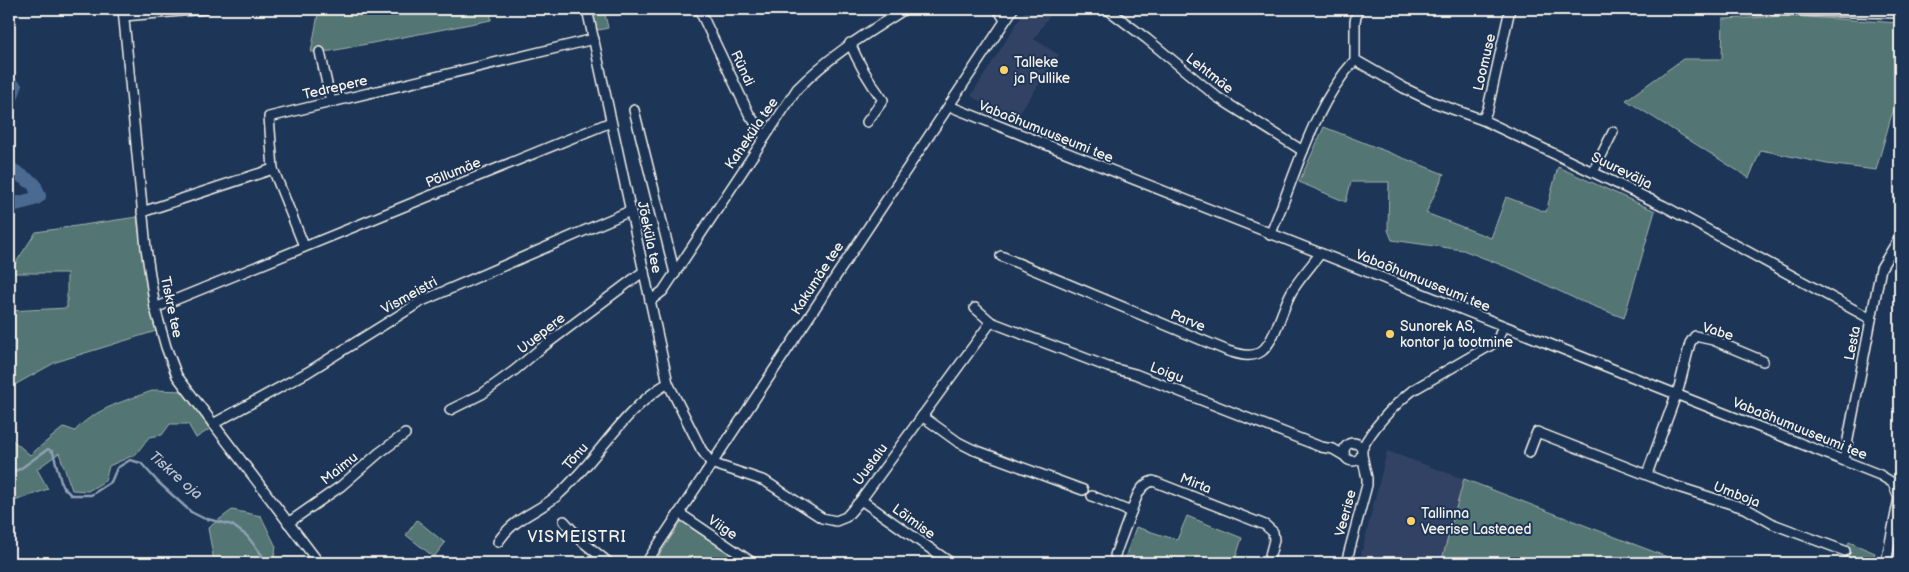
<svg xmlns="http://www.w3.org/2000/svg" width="1909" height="572" font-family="'Balsamiq Sans',sans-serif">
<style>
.built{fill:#334365}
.green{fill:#537473;stroke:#a4b2ae}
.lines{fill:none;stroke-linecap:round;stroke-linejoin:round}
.stream{stroke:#8fa1b4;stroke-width:2.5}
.river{stroke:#4c6b91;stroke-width:14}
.minor-casing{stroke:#f4f1e8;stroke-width:12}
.minor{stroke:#1d3557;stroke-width:9}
.poi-dot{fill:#ffd166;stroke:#1d3557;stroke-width:2}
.labels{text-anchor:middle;stroke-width:4;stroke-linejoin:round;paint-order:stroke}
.poi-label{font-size:14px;fill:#f4f1e8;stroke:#1d3557;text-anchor:start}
.street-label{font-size:14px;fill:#f4f1e8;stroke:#1d3557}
.water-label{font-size:15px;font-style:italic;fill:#b9c2ca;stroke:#1d3557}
.quarter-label{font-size:16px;letter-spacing:1px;fill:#f4f1e8;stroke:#1d3557}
</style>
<rect width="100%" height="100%" fill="#1d3557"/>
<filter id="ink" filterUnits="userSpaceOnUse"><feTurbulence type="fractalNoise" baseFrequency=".02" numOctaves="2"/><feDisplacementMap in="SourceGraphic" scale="10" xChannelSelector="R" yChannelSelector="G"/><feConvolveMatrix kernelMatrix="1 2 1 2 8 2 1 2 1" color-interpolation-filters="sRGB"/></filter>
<g filter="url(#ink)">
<g class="built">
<path d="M1026,9h28l-20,30 25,16 -35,51 -9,16 -44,-26z"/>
<path d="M1387,451l77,28 -23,84h-82z"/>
</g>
<g class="green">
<path d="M319,9h172v11l-160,31 -20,1z"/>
<path d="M591,9h13l4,19 -9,2 -4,-2z"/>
<path d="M1790,16l110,7v73l-9,21 -15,53 -49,-6 -66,-14 -12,28 -123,-78 57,-41h39l1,-40z"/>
<path d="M1324,127l120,47 -18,39 65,25 15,-41 40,15 12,-45 97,44 -31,107 -46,-18 -61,-29 -54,-21 -71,-10 -4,-10 1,-48h-38l-5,20 -47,-20z"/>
<path d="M137,217l10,74 9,40 -100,31 -47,26v-77l58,-3v-35h-58l27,-41z"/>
<path d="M155,390l28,1 27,38 -14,9 -8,-14h-18l-8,11 -13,2 -13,17 -27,12 -4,15 -17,10 -16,-1 -13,-37 -22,16 11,20 -39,14v-66l21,18 34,-28 11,4c18,-22 55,-32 80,-41z"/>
<path d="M1464,479l219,84h-242z"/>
<path d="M232,510l29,6 15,31 -3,16h-52l-7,-2 -6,-33z"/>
<path d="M1187,516l55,22 -8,25h-122l1,-2 10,2 13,-36 41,13z"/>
<path d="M683,519l66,44h-95z"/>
<path d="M417,520l28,23 -11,14 -28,-22z"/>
<path d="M1849,542l26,11 -2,10h-16l-14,-6z"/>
</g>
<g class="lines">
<path class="stream" d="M9,473l11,-4 28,-20 5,3 9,34 9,9h20l20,-13 6,-14 13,-8 11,3 17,19 33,30 12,6 29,7 15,11 15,19 1,8"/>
<g class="river">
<path d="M9,83l6,4 -4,11 -2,2"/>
<path d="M9,168l25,16 5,12c-8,7 -19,4 -30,11"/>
</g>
<defs>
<g id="minor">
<path d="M123,9l23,239 9,60 11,39 11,29 142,187"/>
<path d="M587,9l81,374 33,66 10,14 54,18 57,37 14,3 10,-4 15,-17 130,-178"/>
<path d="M699,9l50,105 16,23"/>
<path d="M998,9l7,11"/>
<path d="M1107,9l40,30 70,58 86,54"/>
<path d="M1706,9l194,4"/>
<path d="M124,16l81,-7"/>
<path d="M850,43c9,22 19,38 33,57l-16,22"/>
<path d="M320,52l11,50"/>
<path d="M1355,60l49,28 29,14 50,18 181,86 207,113"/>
<path d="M949,106l931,369 13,8 6,15 -13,65"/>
<path d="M634,110l41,164"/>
<path d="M1483,120l5,-12 22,-99"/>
<path d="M273,169l31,77"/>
<path d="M1593,172l20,-40"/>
<path d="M142,212l131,-43 -4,-52 325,-78"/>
<path d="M1270,235c26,-59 41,-126 85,-175v-39l3,-12"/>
<path d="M1001,256l227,95c11,3 23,8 34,0 14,-12 20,-43 30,-60 8,-13 19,-25 28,-37"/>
<path d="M650,301l13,-10 134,-202c32,-33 70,-56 108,-80"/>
<path d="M155,308c152,-63 305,-123 456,-186"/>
<path d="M975,308l16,14 117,45 27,7 186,73 12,2 12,7"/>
<path d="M450,410l32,-16 33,-24 25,-21 104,-78"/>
<path d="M922,416l36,26 14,7 111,41"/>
<path d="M213,424l95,-52 114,-71 208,-90"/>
<circle cx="1353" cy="452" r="9"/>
<path d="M1362,449c10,-21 33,-45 51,-59l78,-45 7,-6 5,-13"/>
<path d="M1529,453l8,-21 138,54 72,23 26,15 72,27"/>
<path d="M1844,460l37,-192 19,-31"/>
<path d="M1647,474l32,-87 11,-44 5,-7 18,4 50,21"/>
<path d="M1092,496l39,16c5,-13 8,-27 22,-31l112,44 8,7 1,8 -6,23"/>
<path d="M861,500l90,63"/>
<path d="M679,513l74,50"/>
<path d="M564,521l19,21 26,21"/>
<path d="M288,523l53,-37 38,-33 26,-19"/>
<path d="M498,542c16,-25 39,-29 60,-47 39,-34 64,-85 110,-112"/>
<path d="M1115,555l16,-43"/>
<path d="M646,563l367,-554"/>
<path d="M1346,563l21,-78v-7l-5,-23"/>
</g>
</defs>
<use href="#minor" class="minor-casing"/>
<use href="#minor" class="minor"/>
</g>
</g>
<g class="poi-dot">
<circle cx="1004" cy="70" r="5"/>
<circle cx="1390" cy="334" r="5"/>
<circle cx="1411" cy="521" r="5"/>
</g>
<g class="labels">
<g class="poi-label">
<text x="1014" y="67">Talleke<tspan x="1014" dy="16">ja Pullike</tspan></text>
<text x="1400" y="331">Sunorek AS,<tspan x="1400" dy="16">kontor ja tootmine</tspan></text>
<text x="1421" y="518">Tallinna<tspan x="1421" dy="16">Veerise Lasteaed</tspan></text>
</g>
<g class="street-label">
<text transform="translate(1484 62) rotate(-77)" y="5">Loomuse</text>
<text transform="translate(743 68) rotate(65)" y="5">Ründi</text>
<text transform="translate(1210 73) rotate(38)" y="5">Lehtmäe</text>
<text transform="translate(335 87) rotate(-13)" y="5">Tedrepere</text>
<text transform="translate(1046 131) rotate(22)" y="5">Vabaõhumuuseumi tee</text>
<text transform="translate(751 133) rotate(-56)" y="5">Kaheküla tee</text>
<text transform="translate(1622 170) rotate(26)" y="5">Suurevälja</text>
<text transform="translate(453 172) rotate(-22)" y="5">Põllumäe</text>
<text transform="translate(650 237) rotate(78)" y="5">Jõeküla tee</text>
<text transform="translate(817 278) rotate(-57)" y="5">Kakumäe tee</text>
<text transform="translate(1423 280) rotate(22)" y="5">Vabaõhumuuseumi tee</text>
<text transform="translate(409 295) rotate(-29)" y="5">Vismeistri</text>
<text transform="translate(172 307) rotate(78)" y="5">Tiskre tee</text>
<text transform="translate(1188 320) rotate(22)" y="5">Parve</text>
<text transform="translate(1718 331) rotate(17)" y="5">Vabe</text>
<text transform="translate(541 333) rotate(-38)" y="5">Uuepere</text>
<text transform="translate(1852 343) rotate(-79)" y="5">Lesta</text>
<text transform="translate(1167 372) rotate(21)" y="5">Loigu</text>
<text transform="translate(1800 428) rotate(22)" y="5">Vabaõhumuuseumi tee</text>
<text transform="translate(575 456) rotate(-49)" y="5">Tõnu</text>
<text transform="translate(870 464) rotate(-54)" y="5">Uustalu</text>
<text transform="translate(339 468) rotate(-39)" y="5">Maimu</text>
<text transform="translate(1196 483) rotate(22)" y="5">Mirta</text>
<text transform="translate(1737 494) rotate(21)" y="5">Umboja</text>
<text transform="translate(1345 513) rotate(-75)" y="5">Veerise</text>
<text transform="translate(914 521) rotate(36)" y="5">Lõimise</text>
<text transform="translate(723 527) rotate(34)" y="5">Viige</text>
</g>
<g class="water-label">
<text transform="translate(176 475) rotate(41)" y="5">Tiskre oja</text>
</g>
<g class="quarter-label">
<text x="577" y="542">VISMEISTRI</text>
</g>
</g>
<rect width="1909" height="572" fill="none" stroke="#1d3557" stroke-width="30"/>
<rect x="15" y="15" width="1879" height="542" fill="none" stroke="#f4f1e8" stroke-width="2" filter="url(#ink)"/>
</svg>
